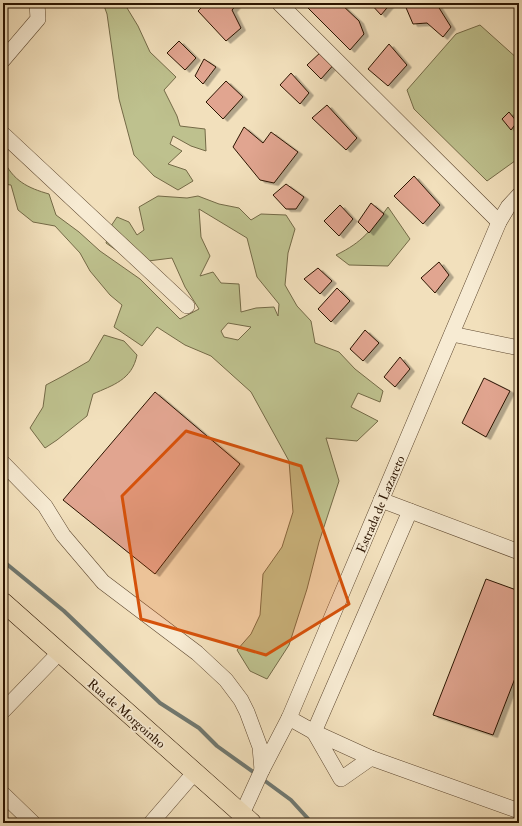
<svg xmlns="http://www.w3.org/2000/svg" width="522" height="826" font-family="'IM FELL Double Pica',serif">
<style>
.green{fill:#bec18e;stroke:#746a47;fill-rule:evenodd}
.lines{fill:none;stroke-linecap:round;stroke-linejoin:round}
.stream{stroke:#707870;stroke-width:4}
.building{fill:#e1a590;stroke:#2b1400;filter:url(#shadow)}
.minor-casing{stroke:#5d472f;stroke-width:16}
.major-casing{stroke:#2b1400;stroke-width:20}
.minor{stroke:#f7ebd3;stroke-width:15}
.major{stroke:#f2e0bc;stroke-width:19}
.marked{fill:#d5520b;fill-opacity:0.2;stroke:#d5520b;stroke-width:3;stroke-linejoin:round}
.labels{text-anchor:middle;stroke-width:3.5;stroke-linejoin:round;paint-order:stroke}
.street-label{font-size:13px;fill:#2b1400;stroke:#f7ebd3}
</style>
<defs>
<filter id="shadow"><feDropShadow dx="4.5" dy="2.5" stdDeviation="0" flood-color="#0004"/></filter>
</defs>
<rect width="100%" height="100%" fill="#f2e0bc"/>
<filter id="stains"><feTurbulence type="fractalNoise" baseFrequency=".005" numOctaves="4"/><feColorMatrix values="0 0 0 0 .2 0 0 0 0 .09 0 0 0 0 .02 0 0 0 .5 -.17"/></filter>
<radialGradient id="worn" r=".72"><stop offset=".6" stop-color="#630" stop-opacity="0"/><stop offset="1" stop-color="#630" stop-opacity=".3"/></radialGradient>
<g class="green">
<path d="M103,3h21l14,23 12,26 26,25 -12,13 13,26 3,10 25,3 1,22 -15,-5 -18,-10 -3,8 12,7 -14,13 18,6 7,11 -15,9 -24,-14 -20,-21 -15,-56 -12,-85z"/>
<path d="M480,25l39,35v98l-32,23 -73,-72 -7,-19 49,-56z"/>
<path d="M3,159c10,22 25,29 46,35l7,21 23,17 21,19 40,28 40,40 19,-10 -14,-22 -13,-29 -24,3 -22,-4 -20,-14 5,-17 6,-9 12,5 8,13 7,-5 -5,-23 19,-11 29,2 11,-2 21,8 20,4 12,12 10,-6 25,1 9,14 -7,24 -3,32 12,21 14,15 4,22 24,9 16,17 28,22 -3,11 -22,-9 -7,14 27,14 -21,20 -31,-3 13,43 -20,61 -12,47 -18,56 -22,34 -17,-8 -13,-21 14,-16 9,-19 3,-41 19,-27 11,-35 -4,-51 -38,-69 -40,-36 -26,-11 -28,-18 -15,19 -28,-19 8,-22 -12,-10 -20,-24 -10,-18 -25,-27 -22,-4 -15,-12 -7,-25 -8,-1zM199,209l48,29 10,39 22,27 -1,12 -4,-9 -18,1 -15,4 -2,-28 -18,-1 -8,-11 -13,4 10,-20 -9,-19zM228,323l23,4 -13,13 -14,-3 -3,-6z"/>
<path d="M388,207l22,32 -22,27 -39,-1 -13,-10c27,-13 35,-25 52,-48z"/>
<path d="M104,335l20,6 13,14c-5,25 -24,30 -44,39l-6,22 -30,24 -12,8 -15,-20 13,-21 3,-22 17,-9 26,-15z"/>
</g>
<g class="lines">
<g class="stream">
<path d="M3,561l61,50 96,92 39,25 18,18 39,28"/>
<path d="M261,778l30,22 21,23"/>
</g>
</g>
<g class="building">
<path d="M206,3h32l-6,7 9,18 -15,13 -28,-30z"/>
<path d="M303,3h37l19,18 5,13 -14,16z"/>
<path d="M370,3h21l-10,12z"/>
<path d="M404,3h32l15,24 -8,10 -16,-14 -14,1z"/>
<path d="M179,41l17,17 -11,12 -18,-17z"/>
<path d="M389,44l18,21 -19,21 -20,-17z"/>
<path d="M322,51l14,11 -15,17 -14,-14z"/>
<path d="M204,59l12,8 -13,17 -8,-8z"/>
<path d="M291,73l18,20 -9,11 -20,-19z"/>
<path d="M226,81l17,16 -20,22 -17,-17z"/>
<path d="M327,105l30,33 -11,12 -34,-32z"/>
<path d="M509,112l8,10 -6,8 -9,-11z"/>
<path d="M244,127l19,16 8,-11 27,20 -24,31 -14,-3 -27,-33z"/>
<path d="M414,176l26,29 -17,19 -29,-28z"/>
<path d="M286,184l18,13 -8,12h-10l-13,-14z"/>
<path d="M371,203l13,11 -15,19 -11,-11z"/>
<path d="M340,205l13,14 -14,17 -15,-15z"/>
<path d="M439,262l10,13 -14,18 -14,-15z"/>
<path d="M318,268l14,13 -12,13 -16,-15z"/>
<path d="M337,288l13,13 -19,21 -13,-13z"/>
<path d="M365,330l14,13 -16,18 -13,-12z"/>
<path d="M400,357l10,12 -15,18 -11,-10z"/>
<path d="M484,378l26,13 -24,46 -24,-14z"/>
<path d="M155,392l85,72 -85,110 -92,-74z"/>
<path d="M486,579l33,12v77l-26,67 -60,-20z"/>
</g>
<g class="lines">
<defs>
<g id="minor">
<path d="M279,3l220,219"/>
<path d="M3,60l35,-41 -1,-16"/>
<path d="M3,134l184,172"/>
<path d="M452,334l67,14"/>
<path d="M3,463l42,43 18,29 40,47 94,71 29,27 15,20 6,12 13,35 2,23"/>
<path d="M381,500l138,52"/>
<path d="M3,711l56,-58"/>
<path d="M289,718l25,14 96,-221"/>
<path d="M314,732l57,26 -30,21z"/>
<path d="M371,758l148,53"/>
<path d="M3,794l30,29"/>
<path d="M242,814l20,-44 27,-52 210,-496 9,-15 11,-12"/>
<path d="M151,823l44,-51"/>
</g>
<path id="major" d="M3,602l249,221"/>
</defs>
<use href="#minor" class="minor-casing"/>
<use href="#major" class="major-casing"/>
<use href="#minor" class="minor"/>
<use href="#major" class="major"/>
</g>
<path class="marked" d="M186,431l115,35 48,138 -83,51 -125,-36 -19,-123z"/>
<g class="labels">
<g class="street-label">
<text transform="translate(380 504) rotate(-67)" y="5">Estrada de Lazareto</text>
<text transform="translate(127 713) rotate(41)" y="5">Rua de Morgoinho</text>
</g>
</g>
<rect width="522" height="826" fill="none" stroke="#f2e0bc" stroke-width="16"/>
<rect x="4" y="4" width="514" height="818" fill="none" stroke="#2b1400" stroke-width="2"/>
<rect x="8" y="8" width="506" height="810" fill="none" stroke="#2b1400"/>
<rect width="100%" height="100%" filter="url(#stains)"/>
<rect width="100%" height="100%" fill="url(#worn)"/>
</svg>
